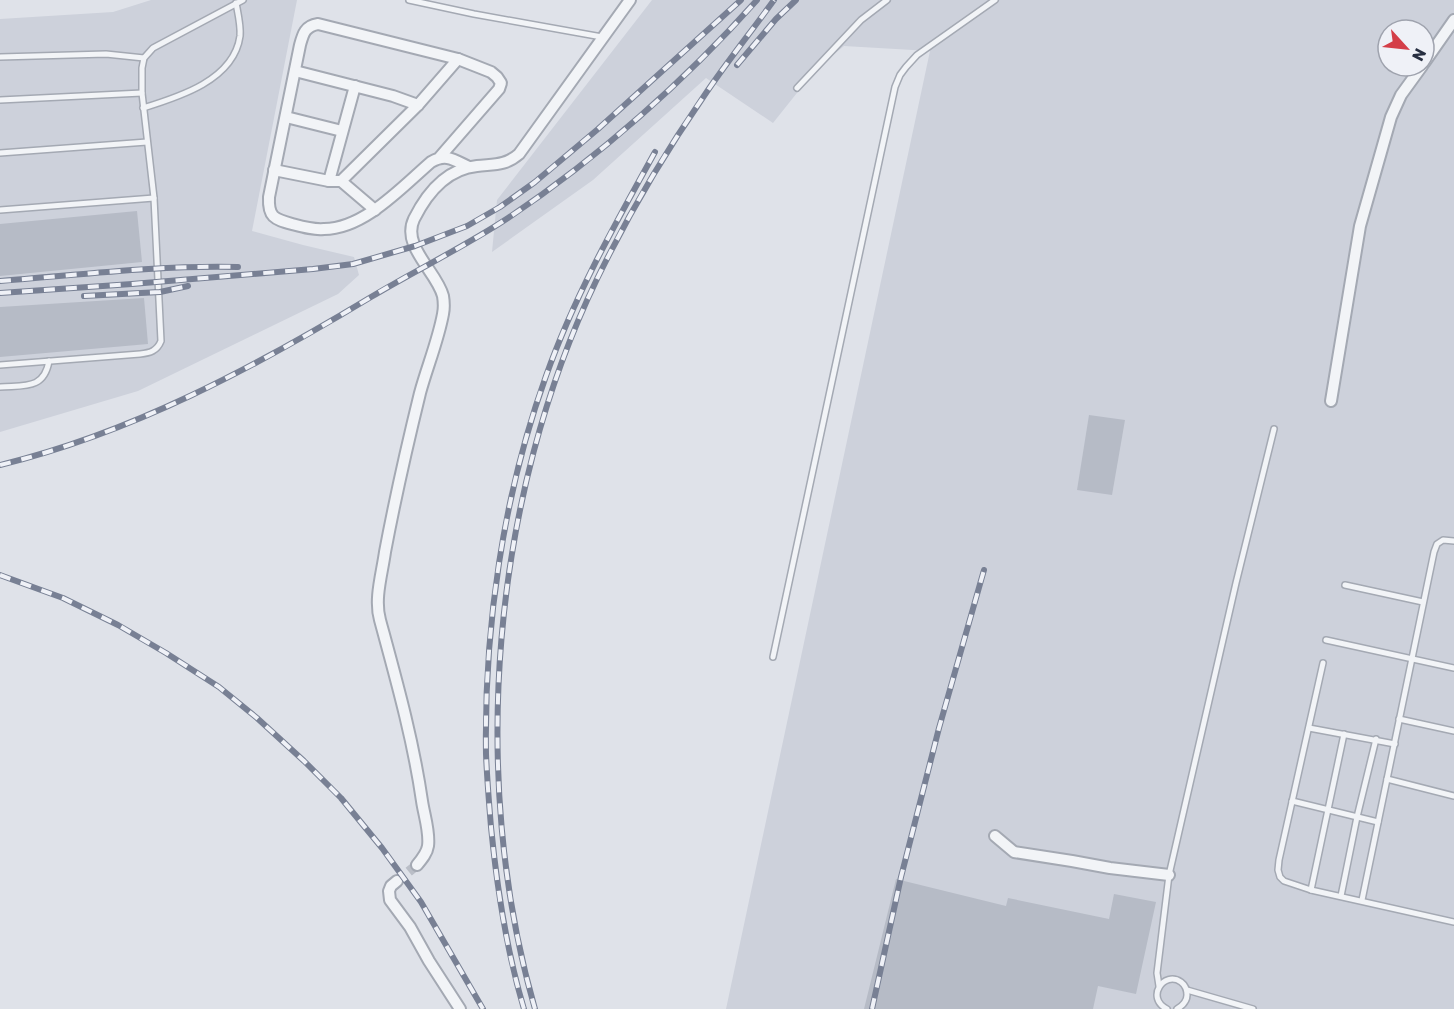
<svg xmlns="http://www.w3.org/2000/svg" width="1454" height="1009" font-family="Rubik,sans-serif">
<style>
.built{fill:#cdd1db;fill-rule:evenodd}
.building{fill:#b6bbc6}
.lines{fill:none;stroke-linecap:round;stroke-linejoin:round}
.street-tunnel{stroke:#babec7;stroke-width:10;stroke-dasharray:10 5;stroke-linecap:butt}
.lane-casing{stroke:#a4a9b3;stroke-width:8}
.street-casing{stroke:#a4a9b3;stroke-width:14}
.lane{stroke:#f2f4f7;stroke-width:5}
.street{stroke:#f2f4f7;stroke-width:10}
.rail-casing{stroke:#788094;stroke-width:6}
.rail{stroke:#eff1f7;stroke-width:4;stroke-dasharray:11;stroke-linecap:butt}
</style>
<rect width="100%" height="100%" fill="#dfe2e9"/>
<g class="built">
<path d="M151,0h146l-45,231 51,14 51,12 5,18 -21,19 -200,97 -138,41v-413l113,-7z"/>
<path d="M652,0h802v1009h-728l204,-958 -86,-5 -28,23 -43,54 -67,-45 -113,102 -101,72 5,-52zM1388,30h36v36h-36z"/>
</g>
<g class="building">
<path d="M137,211l5,51 -142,14v-52z"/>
<path d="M144,298l4,46 -148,13v-50z"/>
<path d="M1089,415l36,5 -13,75 -35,-5z"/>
<path d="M896,879l110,27 2,-8 101,21 5,-25 42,8 -20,92 -38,-8 -5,23h-229z"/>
</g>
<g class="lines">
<path class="street-tunnel" d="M397,881l20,-16"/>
<defs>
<g id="lane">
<path d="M409,0l65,14 128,23"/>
<path d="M0,57l106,-3 38,4"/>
<path d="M797,88l64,-68 26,-20"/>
<path d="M0,100l142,-7"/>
<path d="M143,108c36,-11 91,-28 97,-72 1,-10 -2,-22 -4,-33"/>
<path d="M0,153l147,-11"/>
<path d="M0,210l154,-12"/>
<path d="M0,365l140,-11c10,-1 17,-3 21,-13l-7,-143 -12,-105v-25l2,-10 9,-10 90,-48"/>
<path d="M0,387c24,-2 44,3 49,-26"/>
<path d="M1345,585l78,17"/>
<path d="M1326,640l128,28"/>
<path d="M773,657l122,-570 5,-12 6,-8 11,-12 78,-55"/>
<path d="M1323,663l-44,197 -1,10 2,7 4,4 27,9 143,32"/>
<path d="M1399,719l55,12"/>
<path d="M1309,728l86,16"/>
<path d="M1387,779l67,17"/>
<path d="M1292,801l86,21"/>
<path d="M1311,890l33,-156"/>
<path d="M1341,896l16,-79 19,-78"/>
<path d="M1362,900l72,-348 3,-8 6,-4 11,1"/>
<path d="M1159,986l-2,-13 12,-98 67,-292 38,-154"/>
<path d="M1187,990l66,19"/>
<path d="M1167,1009c-22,-11 -3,-39 14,-27 4,3 6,8 6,13 0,7 -5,11 -10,14"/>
</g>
<g id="street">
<path d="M1424,63l30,-43"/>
<path d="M295,71l98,25 25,9"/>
<path d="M286,117l56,14"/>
<path d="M439,158l60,-69 2,-6 -4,-6 -6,-5 -33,-13 -140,-35c-13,2 -15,10 -18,21l-31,152c-1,20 5,22 23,27 11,3 21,6 32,5 40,0 78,-42 107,-67 15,-9 23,-2 38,5"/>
<path d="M274,170l55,11h12l77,-76 40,-46"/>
<path d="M329,181l26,-95"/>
<path d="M341,181l34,29"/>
<path d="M1331,401l29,-175 31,-109 10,-22 21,-29"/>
<path d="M995,836l19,16 58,9 38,7 59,7"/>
<path d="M417,865c5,-6 10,-12 11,-19 2,-14 -4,-31 -6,-45 -9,-62 -26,-122 -42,-181 -6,-21 2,-46 5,-68 10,-53 22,-106 35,-159 7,-26 18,-52 23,-79 1,-5 1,-12 0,-18 -6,-24 -42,-50 -29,-77 13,-26 32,-50 63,-53 17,-2 28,0 42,-12l111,-154"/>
<path d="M397,881l-6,5 -2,5 1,9 20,27 19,34 31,48"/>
</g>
</defs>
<use href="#lane" class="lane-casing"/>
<use href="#street" class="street-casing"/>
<use href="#lane" class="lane"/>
<use href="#street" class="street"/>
<defs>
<g id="rail">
<path d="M737,65l39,-46 20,-19"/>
<path d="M0,281c79,-6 159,-16 238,-14"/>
<path d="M0,293l132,-9 181,-15 40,-5 62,-18 52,-20 33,-19 35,-25 63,-53 143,-129"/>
<path d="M84,296l76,-4 28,-6"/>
<path d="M0,465c132,-32 255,-98 371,-168 45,-27 93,-50 137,-79 90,-60 178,-138 249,-218"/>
<path d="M0,575l63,23 55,27 48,28 53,34 38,31 47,43 37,37 41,50 39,54 62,107"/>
<path d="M524,1009c-18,-60 -27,-121 -33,-182 -2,-24 -4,-49 -5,-73 -2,-126 17,-259 60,-378 28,-79 69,-152 109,-224"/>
<path d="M535,1009c-67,-232 -43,-513 62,-730 31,-64 67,-125 107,-183 22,-33 47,-64 70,-96"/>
<path d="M872,1009l29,-132 38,-149 45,-158"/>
</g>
</defs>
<use href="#rail" class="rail-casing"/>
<use href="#rail" class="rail"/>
</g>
<g transform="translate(1406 48) rotate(117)"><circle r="28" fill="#eff1f7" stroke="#9fa3ae" stroke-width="1.5"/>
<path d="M0-4.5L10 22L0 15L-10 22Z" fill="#d43e48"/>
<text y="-9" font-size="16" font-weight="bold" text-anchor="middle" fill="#272f41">N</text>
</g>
</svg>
